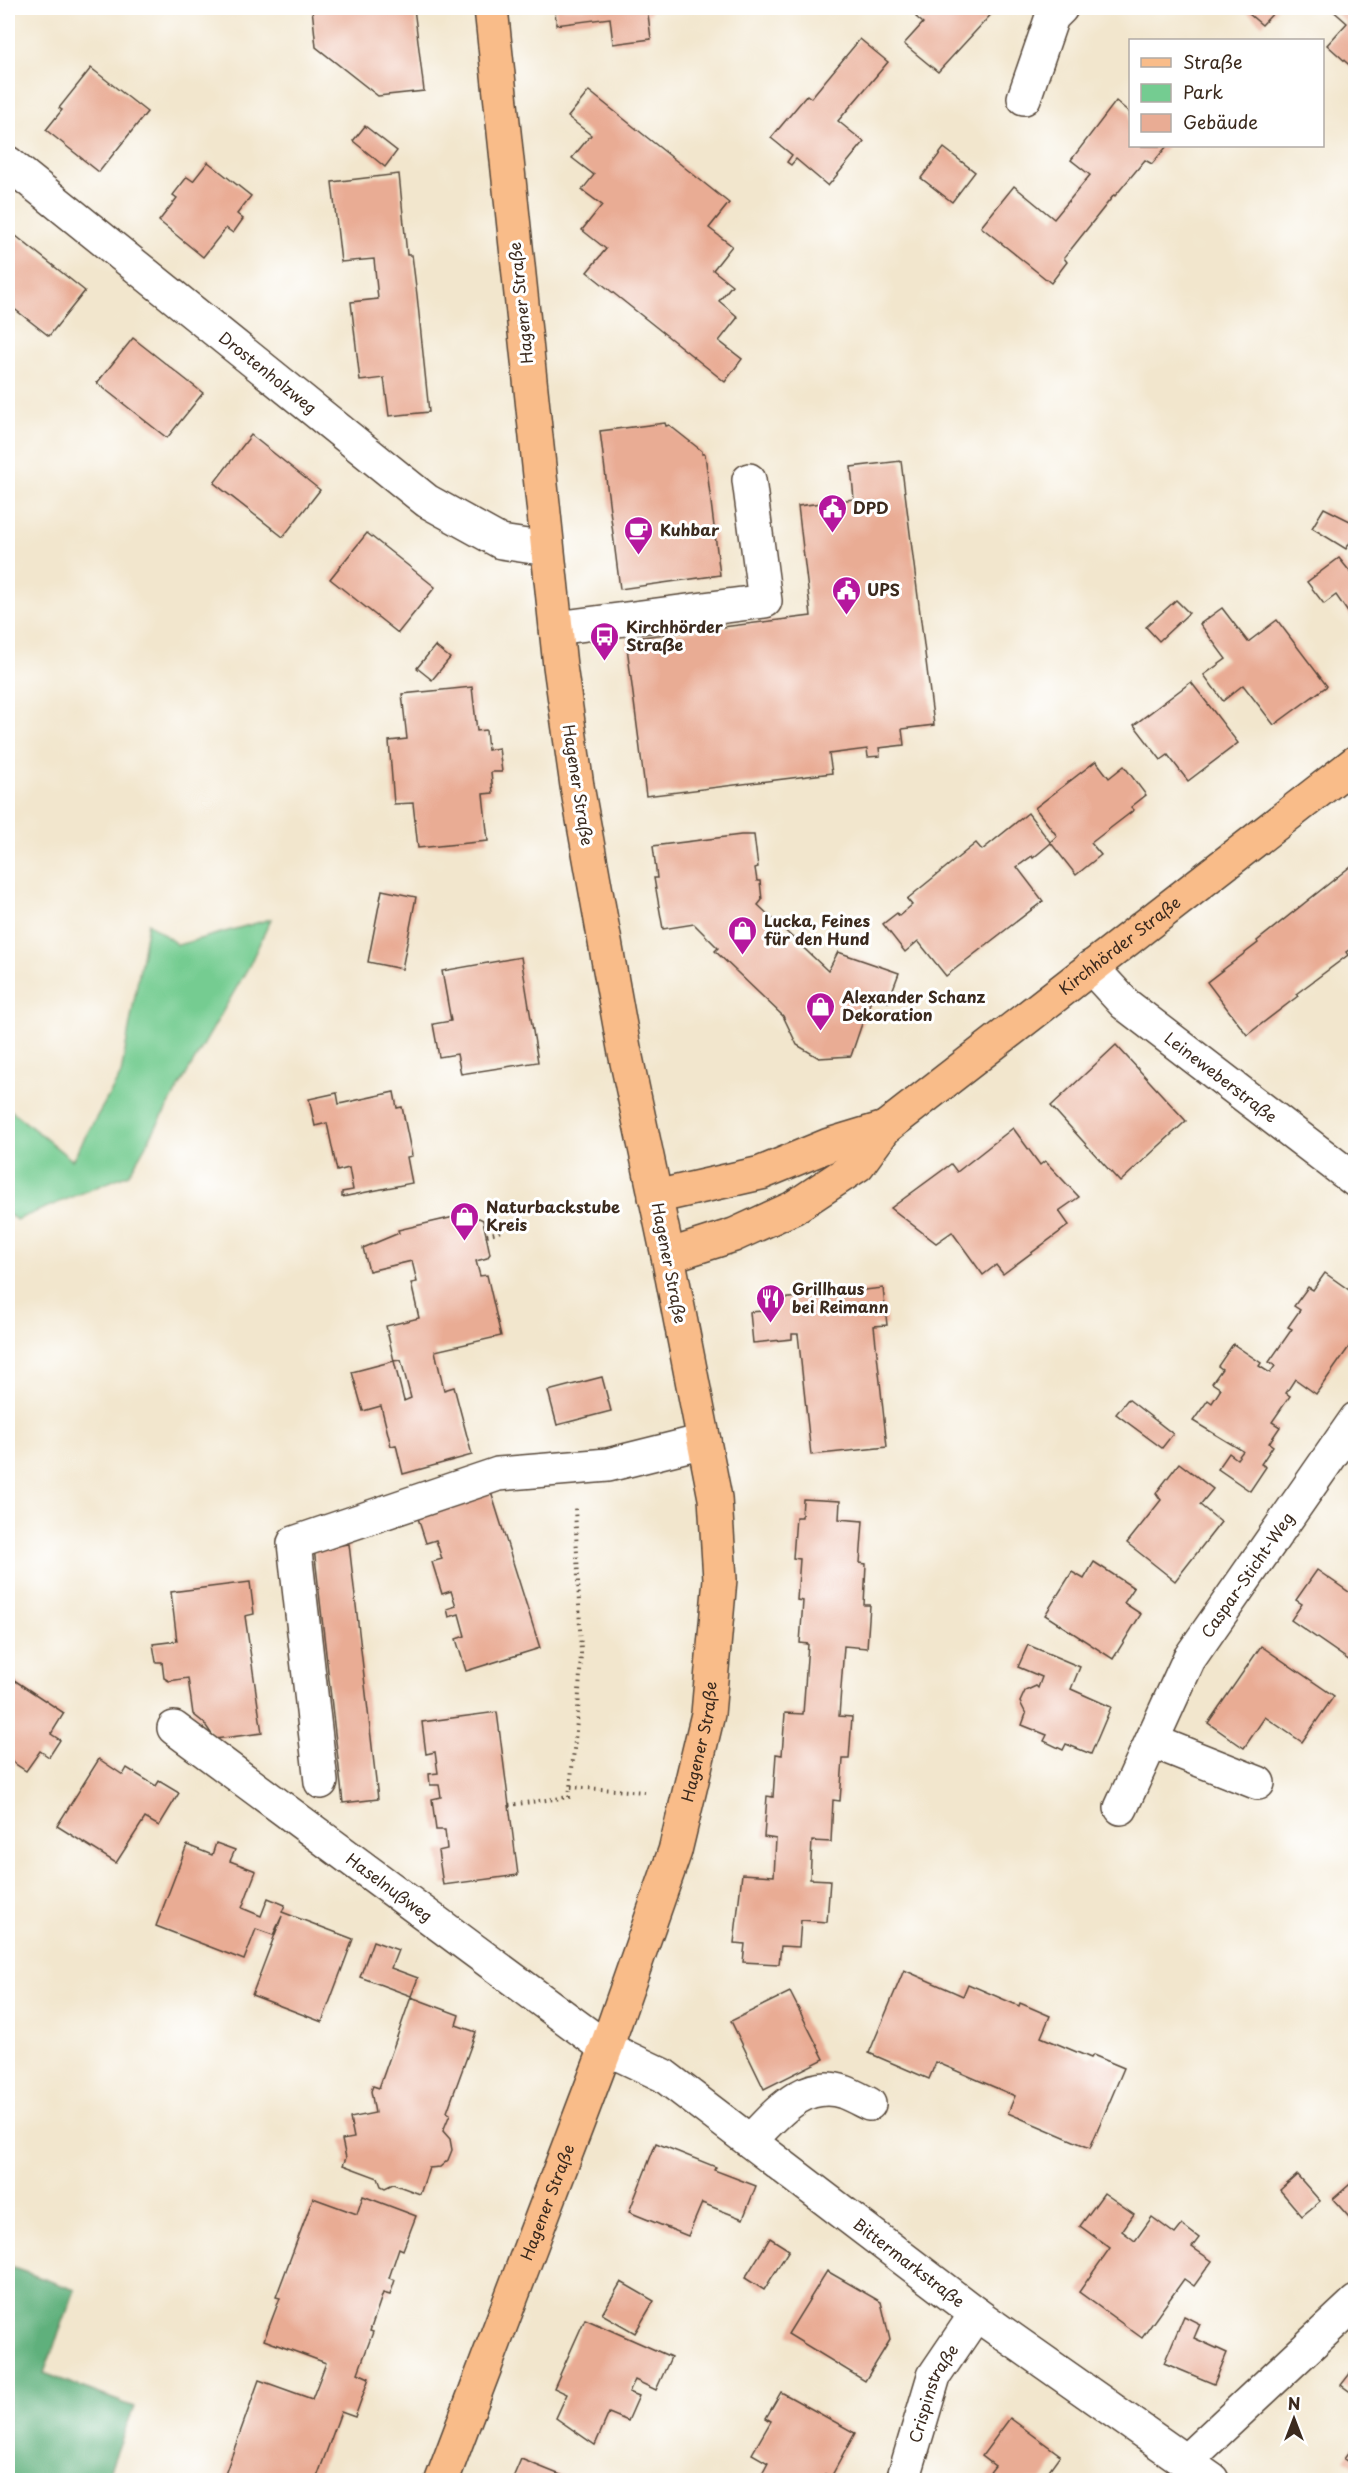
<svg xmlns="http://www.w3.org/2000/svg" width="1363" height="2488" font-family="'Playpen Sans',sans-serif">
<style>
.green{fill:#74cc91;stroke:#587b58;stroke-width:1.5}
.forest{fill:#5fb07b;stroke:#4d6d4c;stroke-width:1.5}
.building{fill:#e9ac94}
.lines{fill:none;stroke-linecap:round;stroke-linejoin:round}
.minor-casing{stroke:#564638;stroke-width:36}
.major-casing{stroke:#564638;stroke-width:36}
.path{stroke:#564638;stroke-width:4;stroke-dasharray:1.5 4.5;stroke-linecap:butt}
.minor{stroke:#fff;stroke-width:33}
.major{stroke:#f9bc89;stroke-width:33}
.labels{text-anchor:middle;stroke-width:6;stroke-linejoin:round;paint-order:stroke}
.street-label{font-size:16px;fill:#3b2a1e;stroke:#fff}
.poi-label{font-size:16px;font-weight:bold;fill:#3b2a1e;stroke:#fff;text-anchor:start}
</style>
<rect width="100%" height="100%" fill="#fff"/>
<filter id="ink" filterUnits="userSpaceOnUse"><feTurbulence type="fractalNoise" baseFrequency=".0167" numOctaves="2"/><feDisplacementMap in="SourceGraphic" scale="12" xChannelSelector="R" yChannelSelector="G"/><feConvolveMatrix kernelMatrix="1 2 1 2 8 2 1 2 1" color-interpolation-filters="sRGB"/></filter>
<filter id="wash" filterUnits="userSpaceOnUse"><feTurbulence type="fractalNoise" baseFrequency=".008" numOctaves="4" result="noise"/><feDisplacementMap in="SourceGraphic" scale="24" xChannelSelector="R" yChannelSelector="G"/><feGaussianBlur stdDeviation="1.35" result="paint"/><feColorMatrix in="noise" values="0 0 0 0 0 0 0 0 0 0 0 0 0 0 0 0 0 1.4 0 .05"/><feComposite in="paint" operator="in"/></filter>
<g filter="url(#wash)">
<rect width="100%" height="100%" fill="#f2e6cd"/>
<path class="green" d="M271,919l-22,47 -120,208 -113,46 -8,-7v-105l64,52 49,-86 27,-151 30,22z"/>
<path class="forest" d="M8,2266l67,24 -31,83 90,34 -28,73h-98z"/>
<g id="blocks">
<g class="building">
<path d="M312,8h102l10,83 -46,5 -62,-49z"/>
<path d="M555,8h95l1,5 -3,1 3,25 -38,5 -3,-26 -54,7z"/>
<path d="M925,8h72l-59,64 -34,-28 19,-21 -7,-6z"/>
<path d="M1242,8h36l-16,17z"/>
<path d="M1330,8h26v63l-29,-26 20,-22z"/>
<path d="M860,39l28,23 -50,59 26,21 -36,44 -32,-27 -5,6 -4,-3 5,-7 -21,-17 36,-43 4,3z"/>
<path d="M91,68l56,44 -48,60 -53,-42 16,-20 -3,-2z"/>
<path d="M589,91l140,112 -20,25 23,18 -19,24 19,15 -13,16 19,16 -19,24 23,18 -17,23 -138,-110 19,-23 -24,-19 20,-25 -20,-15 12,-15 -22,-17 19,-23 -23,-18z"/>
<path d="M1116,101l14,12v33h37l-15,18 -7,-4 -30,36 -1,-1 -50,63 3,4 -16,21 -70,-56 33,-41 40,33 36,-44 -19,-15z"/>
<path d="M365,126l32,25 -12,16 -32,-26z"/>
<path d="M944,148l31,24 -23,30 -31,-24z"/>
<path d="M208,162l43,34 -14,18 6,5 -10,14 -7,-5 -23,29 -44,-36 18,-23 -4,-3 14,-18 6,4z"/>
<path d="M399,174l8,81h5l5,40 12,117 -40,4 -5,-38 -24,3 -9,-79 27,-3 -4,-40 -33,3 -9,-80z"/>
<path d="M16,236l69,55 -36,45 -41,-32v-57z"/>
<path d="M133,338l70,55 -36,45 -70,-55z"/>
<path d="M665,423l1,3 3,-1 33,26v3h3l15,121 -100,14 -20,-158z"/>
<path d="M251,435l69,55 -37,47 -69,-54z"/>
<path d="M901,461l33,264 -32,4 2,16 -25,3 1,8 -12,1 -1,-8 -38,5 3,19 -186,23 -20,-157 185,-23 -13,-110 56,-7 -3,-32z"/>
<path d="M1324,508l32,16v9l-10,16 -34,-21z"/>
<path d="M367,533l68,54 -37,46 -68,-54z"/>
<path d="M1339,558l17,21v45l-20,-29 -12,9 -17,-22z"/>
<path d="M1176,600l13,13 -30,28 -13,-14z"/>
<path d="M1222,608l26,34 29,-22 50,66 -53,39 -31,-40 -20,16 -19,-26 22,-16 -26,-35z"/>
<path d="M435,646l15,12 -18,22 -15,-12z"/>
<path d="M1191,682l47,61 -50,38 -20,-26 -7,5 -27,-35z"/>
<path d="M472,687l5,44 9,-1 2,20 11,-2 3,24h-11l2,21 -10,1 5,47 -70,7 -5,-45 -19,1 -5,-63 18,-2 -5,-45z"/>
<path d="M1096,761l13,17 15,-12 22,29 -15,12 3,3 -43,33 10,12 -25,20 -25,-32 -18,15 -1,-2 -15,11 26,34 -97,75 -28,-35 -13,11 -22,-28 14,-11 2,3 13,-11 -5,-6 69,-56 6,7 46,-37 22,29 7,-6 -22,-28z"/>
<path d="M741,835h13l4,32 -3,1 2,13h3l2,19 -4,5 70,66 10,-19 61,21 -11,29 -15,-5 -7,15 -15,44 -32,2 -22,-13 -14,-29 -68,-65 3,-3 -24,-24 -31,5 -9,-51h3l-4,-32z"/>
<path d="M1356,862v83l-10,7 2,3 -52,39 2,2 -51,39 -40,-53 51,-39 -1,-2z"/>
<path d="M382,890l34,7 -14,72 -34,-7z"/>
<path d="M521,957l17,105 -77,12 -4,-20 -18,3 -6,-33 18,-3 -9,-50z"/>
<path d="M1116,1045l70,76 -66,61 -69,-76z"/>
<path d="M394,1092l3,16 5,-1 10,49 -5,1 5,26 -70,14v-5l11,-2 -4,-22 -12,3 -10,-48 -12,3 -6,-27 28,-6 2,11z"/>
<path d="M1013,1128l27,37 5,-4 34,36 -20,14 10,14 -66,49 -7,-9 -13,10 -31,-43 -16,11 -45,-35 60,-44 6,8z"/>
<path d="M467,1214l1,6 11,-2 4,2 7,34 -3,4 -11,3 4,15 7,-1 14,61 -66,15 9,39 10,-3 18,68 -69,19 -7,-29 -5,1 -10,-40 -18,5 -11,-39 42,-11 10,40 7,-3 -10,-38 -7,1 -8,-35 33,-8 -8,-35 6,-1 -5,-21 -43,10 -6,-23 36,-15 -1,-3z"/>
<path d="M1325,1273l31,22v42l-40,57 -21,-15 -9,14 4,3 -18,26 8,5 -11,16 4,3 -12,18 5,3 -16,24 -32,-22 11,-16 8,6 6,-8 -50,-30 15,-21 4,3 9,-14 -9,-6 10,-14 -4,-3 15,-22 28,19 -2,3 11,7 5,-7 -6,-4 23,-33 -4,-2 12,-17 -6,-4 14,-19 5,3z"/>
<path d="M883,1288l4,37 -13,1 13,121 -76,8 -13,-121h-6v5l-39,4 -3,-31 13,-1 -1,-10z"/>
<path d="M602,1377l9,34 -54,14 -9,-34z"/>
<path d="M1128,1399l45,35 -11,14 -46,-34z"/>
<path d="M1179,1463l34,26 -13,16 21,17 -46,59 -48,-38 34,-43 -5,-7z"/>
<path d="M490,1489l50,159 -74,23 -10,-32 9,-3 -6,-22 -10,3 -2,-8 9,-3 -5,-15 -9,3 -10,-32 10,-3 -6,-19 -10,3 -10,-31z"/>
<path d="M803,1499l37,2 -1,18 24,2 -3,42 6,1 -2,41h6l-3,43 -23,-2 -5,70 13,1 -3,42h-6l-3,42 -7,-1 -2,42 -19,-1 -2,38 20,1 -3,42 -26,-2 -2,27 -18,-1 -2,18 -36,-2 2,-18 -11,-1 8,-69 32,2 2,-37 -12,-2 3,-41 6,1 3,-43 6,1 3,-42 18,1 5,-70 -8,-1 3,-42 -6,-1 3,-41 -7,-1 3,-41h6z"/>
<path d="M349,1544l29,255 -35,4 -29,-255z"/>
<path d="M1094,1562l40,26 -10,15 17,11 -28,45 -68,-44 27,-43 12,7z"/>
<path d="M1317,1570l39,27v68l-65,-45 11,-16 -6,-4z"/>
<path d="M250,1582l4,32 -9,2 17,117 -47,6 -11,-16 -11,-9 -5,-36 -19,3 -5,-3 -2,-16h-6l-3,-18 24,-3 -6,-49z"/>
<path d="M1028,1645l52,22 -9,22 40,18 -20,47 -25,-10 -3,6 -19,-9 3,-6 -25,-10 4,-11 -6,-12 5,-11 11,-5 2,2 4,-11 -24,-10z"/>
<path d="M1261,1646l73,50 -32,46 -37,-25 -21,31 -36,-25z"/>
<path d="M8,1676l56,37 -13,21 9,6 -11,17 -9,-6 -14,20 -18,-12z"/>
<path d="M497,1712l21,163 -75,10 -5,-34 9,-2 -2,-19h-9l-4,-31 9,-2 -2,-12h-9l-1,-11 9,-1 -3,-21 -9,2 -4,-32z"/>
<path d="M99,1759l24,16 4,-7 29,18 3,-5 20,12 -20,33 -14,-8 -29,45 -59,-37z"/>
<path d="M216,1843l19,7 -5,11 26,10 -14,37 19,8 7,-18 17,7 -3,7 71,27 -31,83 -70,-27 30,-79 -9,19 -17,-6 -12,31 -88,-34 31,-81 25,10z"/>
<path d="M373,1941l25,9 -7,18 27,10 -7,18 -51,-19z"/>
<path d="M904,1970l59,26 5,-12 51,22 1,-3 30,13 -9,21 50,21 2,-3 31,13 -34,80 -82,-35 7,-17 -79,-34 -7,17 -60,-26z"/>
<path d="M790,1992l34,67 -60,30 -33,-68z"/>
<path d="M411,1997l48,18 -3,10 20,7 -29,80 3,2 -7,17 7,8 2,11 -4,10 -8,7 -11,1 -9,26 -27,-10 -8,4 -4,-2 -3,-8 -35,-13 3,-7 -4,-18 12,-2 -4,-20 25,-5 -4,-22 2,-5 6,2z"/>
<path d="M656,2143l60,24 -2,3 42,16 -13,33 -41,-16 -14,33 -59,-24z"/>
<path d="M1297,2175l23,26 -18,15 -22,-26z"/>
<path d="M1356,2179v46l-23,-26z"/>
<path d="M1104,2193l30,21 -12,17 13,10 17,-24 23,17 7,-9 17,13 -7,9 20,14 -18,25 -10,-7 -42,59 -63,-46 31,-44 -30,-22z"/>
<path d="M363,2196l53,20 -13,34 -4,-2 -10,30 6,2 -5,15 -7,-2 -13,38 3,1 -15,41 11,5 -14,39 -14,-5 -25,68h-93l36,-100 53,19 14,-36 -62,-23 16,-42 -4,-1 37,-99 44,16z"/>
<path d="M770,2238l19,12 -25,40 -19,-12z"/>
<path d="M827,2271l54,31 9,38 -25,41 -77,-47z"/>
<path d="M621,2282l33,19 -19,32 -33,-19z"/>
<path d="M1184,2316l16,8 -6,14 33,15 -13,31 -50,-21z"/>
<path d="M585,2319l86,38 -15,33 -21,-10 -6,12 10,4 -11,25 -19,-8 -14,32 -39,-27 11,-24 -13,-6z"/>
<path d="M1352,2371l4,2v23l-15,-11z"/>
<path d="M781,2392l74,41 -24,44 -6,-3 -3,6h-63l9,-17 -16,-9 19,-33 -5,-3z"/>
<path d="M1010,2418l50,37 -18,25h-58l11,-14 -13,-10z"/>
<path d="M1356,2442v25l-12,-8z"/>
<path d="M521,2459l52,21h-61z"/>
</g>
</g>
</g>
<g filter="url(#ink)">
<use href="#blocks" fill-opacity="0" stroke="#564638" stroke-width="1.5"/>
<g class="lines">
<defs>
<g id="minor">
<path d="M1024,98l28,-81 9,-9"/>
<path id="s1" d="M8,163l419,338 74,41 46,7"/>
<path d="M556,628l209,-27 -16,-121"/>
<path id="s2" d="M1091,967l34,37 231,177"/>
<path id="s3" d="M174,1728l432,320 57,27 313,239 236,166"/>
<path d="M1152,1741l106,42"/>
<path d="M321,1782l-27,-239 204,-69 110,-9 96,-24"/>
<path id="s4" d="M1121,1808l68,-149 167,-240"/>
<path d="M750,2141c25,-25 53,-63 94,-49 8,3 17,8 25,12"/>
<path d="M1186,2461l170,-159"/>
<path id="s5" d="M903,2480l31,-104 42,-62"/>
</g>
<g id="major">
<path d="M655,1197l106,-24 68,-28 56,-17"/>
<path id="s6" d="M668,1256l66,-21 59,-27 65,-43 27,-37 471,-366"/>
<path id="s7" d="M442,2480l164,-432 69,-197 33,-137 12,-135 -5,-81 -47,-242 -44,-208 -47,-262 -17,-120 -69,-658"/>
</g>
</defs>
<use href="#minor" class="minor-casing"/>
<use href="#major" class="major-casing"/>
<g class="path">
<path d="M487,1235l14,-4"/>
<path d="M571,1787l73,5"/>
<path d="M509,1805l60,-8 9,-85 3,-59 -6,-147"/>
</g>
<use href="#minor" class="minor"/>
<use href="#major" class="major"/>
</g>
</g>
<defs>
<symbol id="civic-pin" viewBox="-11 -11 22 30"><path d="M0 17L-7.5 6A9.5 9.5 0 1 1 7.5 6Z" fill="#b5179e" stroke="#fff"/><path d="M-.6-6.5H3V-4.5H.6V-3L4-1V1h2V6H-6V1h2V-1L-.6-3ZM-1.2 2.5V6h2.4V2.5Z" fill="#fff"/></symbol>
<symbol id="cafe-pin" viewBox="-11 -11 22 30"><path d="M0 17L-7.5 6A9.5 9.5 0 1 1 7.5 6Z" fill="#b5179e" stroke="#fff"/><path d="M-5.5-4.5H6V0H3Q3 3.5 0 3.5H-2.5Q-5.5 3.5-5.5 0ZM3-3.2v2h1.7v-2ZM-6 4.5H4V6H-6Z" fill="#fff"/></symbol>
<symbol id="bus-pin" viewBox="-11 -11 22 30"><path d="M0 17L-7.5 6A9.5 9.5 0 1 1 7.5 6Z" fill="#b5179e" stroke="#fff"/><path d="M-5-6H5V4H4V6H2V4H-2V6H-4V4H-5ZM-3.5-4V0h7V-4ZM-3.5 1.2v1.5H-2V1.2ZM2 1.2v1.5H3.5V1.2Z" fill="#fff"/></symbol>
<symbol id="shop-pin" viewBox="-11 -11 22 30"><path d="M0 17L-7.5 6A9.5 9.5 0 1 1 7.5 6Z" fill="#b5179e" stroke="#fff"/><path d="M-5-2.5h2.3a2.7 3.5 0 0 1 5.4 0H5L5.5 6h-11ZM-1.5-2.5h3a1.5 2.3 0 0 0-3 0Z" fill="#fff"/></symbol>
<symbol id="restaurant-pin" viewBox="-11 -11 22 30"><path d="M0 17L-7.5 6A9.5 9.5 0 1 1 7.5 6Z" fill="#b5179e" stroke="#fff"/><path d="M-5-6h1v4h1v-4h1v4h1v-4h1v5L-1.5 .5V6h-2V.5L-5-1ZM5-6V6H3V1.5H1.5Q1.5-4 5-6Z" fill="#fff"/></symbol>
</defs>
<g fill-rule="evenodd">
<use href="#civic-pin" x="816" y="492" width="33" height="45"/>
<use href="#cafe-pin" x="622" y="514" width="33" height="45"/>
<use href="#civic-pin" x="830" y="574" width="33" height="45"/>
<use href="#bus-pin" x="588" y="620" width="33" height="45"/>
<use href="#shop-pin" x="726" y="914" width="33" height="45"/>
<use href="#shop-pin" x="804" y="990" width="33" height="45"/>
<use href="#shop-pin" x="448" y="1200" width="33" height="45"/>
<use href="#restaurant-pin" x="754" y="1282" width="33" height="45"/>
</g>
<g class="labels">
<g class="street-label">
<text transform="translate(521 303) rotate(-96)" y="6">Hagener Straße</text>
<text dy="6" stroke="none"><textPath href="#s1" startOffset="334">Drostenholzweg</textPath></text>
<text transform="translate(578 785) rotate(81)" y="6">Hagener Straße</text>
<text dy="6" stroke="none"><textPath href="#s6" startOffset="555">Kirchhörder Straße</textPath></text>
<text dy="6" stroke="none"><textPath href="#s2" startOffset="171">Leineweberstraße</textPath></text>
<text transform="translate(669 1263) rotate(79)" y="6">Hagener Straße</text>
<text dy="6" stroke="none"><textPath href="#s4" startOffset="266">Caspar-Sticht-Weg</textPath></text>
<text dy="6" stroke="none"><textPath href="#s7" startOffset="783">Hagener Straße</textPath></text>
<text dy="6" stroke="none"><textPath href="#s3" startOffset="268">Haselnußweg</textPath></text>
<text dy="6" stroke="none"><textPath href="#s7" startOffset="297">Hagener Straße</textPath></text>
<text dy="6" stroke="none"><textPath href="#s3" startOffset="910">Bittermarkstraße</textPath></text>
<text dy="6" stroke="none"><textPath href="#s5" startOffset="92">Crispinstraße</textPath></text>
</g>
<g class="poi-label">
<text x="853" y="514">DPD</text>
<text x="660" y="536">Kuhbar</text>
<text x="867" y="596">UPS</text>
<text x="626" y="633">Kirchhörder<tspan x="626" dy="18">Straße</tspan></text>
<text x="764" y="927">Lucka, Feines<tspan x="764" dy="18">für den Hund</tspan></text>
<text x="842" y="1003">Alexander Schanz<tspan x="842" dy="18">Dekoration</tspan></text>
<text x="486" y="1213">Naturbackstube<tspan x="486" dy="18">Kreis</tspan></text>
<text x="792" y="1295">Grillhaus<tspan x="792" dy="18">bei Reimann</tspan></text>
</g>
</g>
<rect width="1363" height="2488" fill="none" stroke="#fff" stroke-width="30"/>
<rect x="1129" y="39" width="195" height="108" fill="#ffffff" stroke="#b1aaa5" stroke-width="1.5"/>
<rect x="1141" y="58" width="30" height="9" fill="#f9bc89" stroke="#b1aaa5" stroke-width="1.5"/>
<text x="1183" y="69" font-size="18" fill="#3b2a1e">Straße</text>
<rect x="1141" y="84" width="30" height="18" fill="#74cc91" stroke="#b1aaa5" stroke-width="1.5"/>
<text x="1183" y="99" font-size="18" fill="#3b2a1e">Park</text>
<rect x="1141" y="114" width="30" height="18" fill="#e9ac94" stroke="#b1aaa5" stroke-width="1.5"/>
<text x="1183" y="129" font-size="18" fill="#3b2a1e">Gebäude</text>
<g transform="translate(1294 2419)" stroke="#ffffff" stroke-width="4.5" paint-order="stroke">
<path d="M0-4.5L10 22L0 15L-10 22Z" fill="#3b2a1e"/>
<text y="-9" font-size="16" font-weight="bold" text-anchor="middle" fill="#3b2a1e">N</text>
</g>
</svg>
